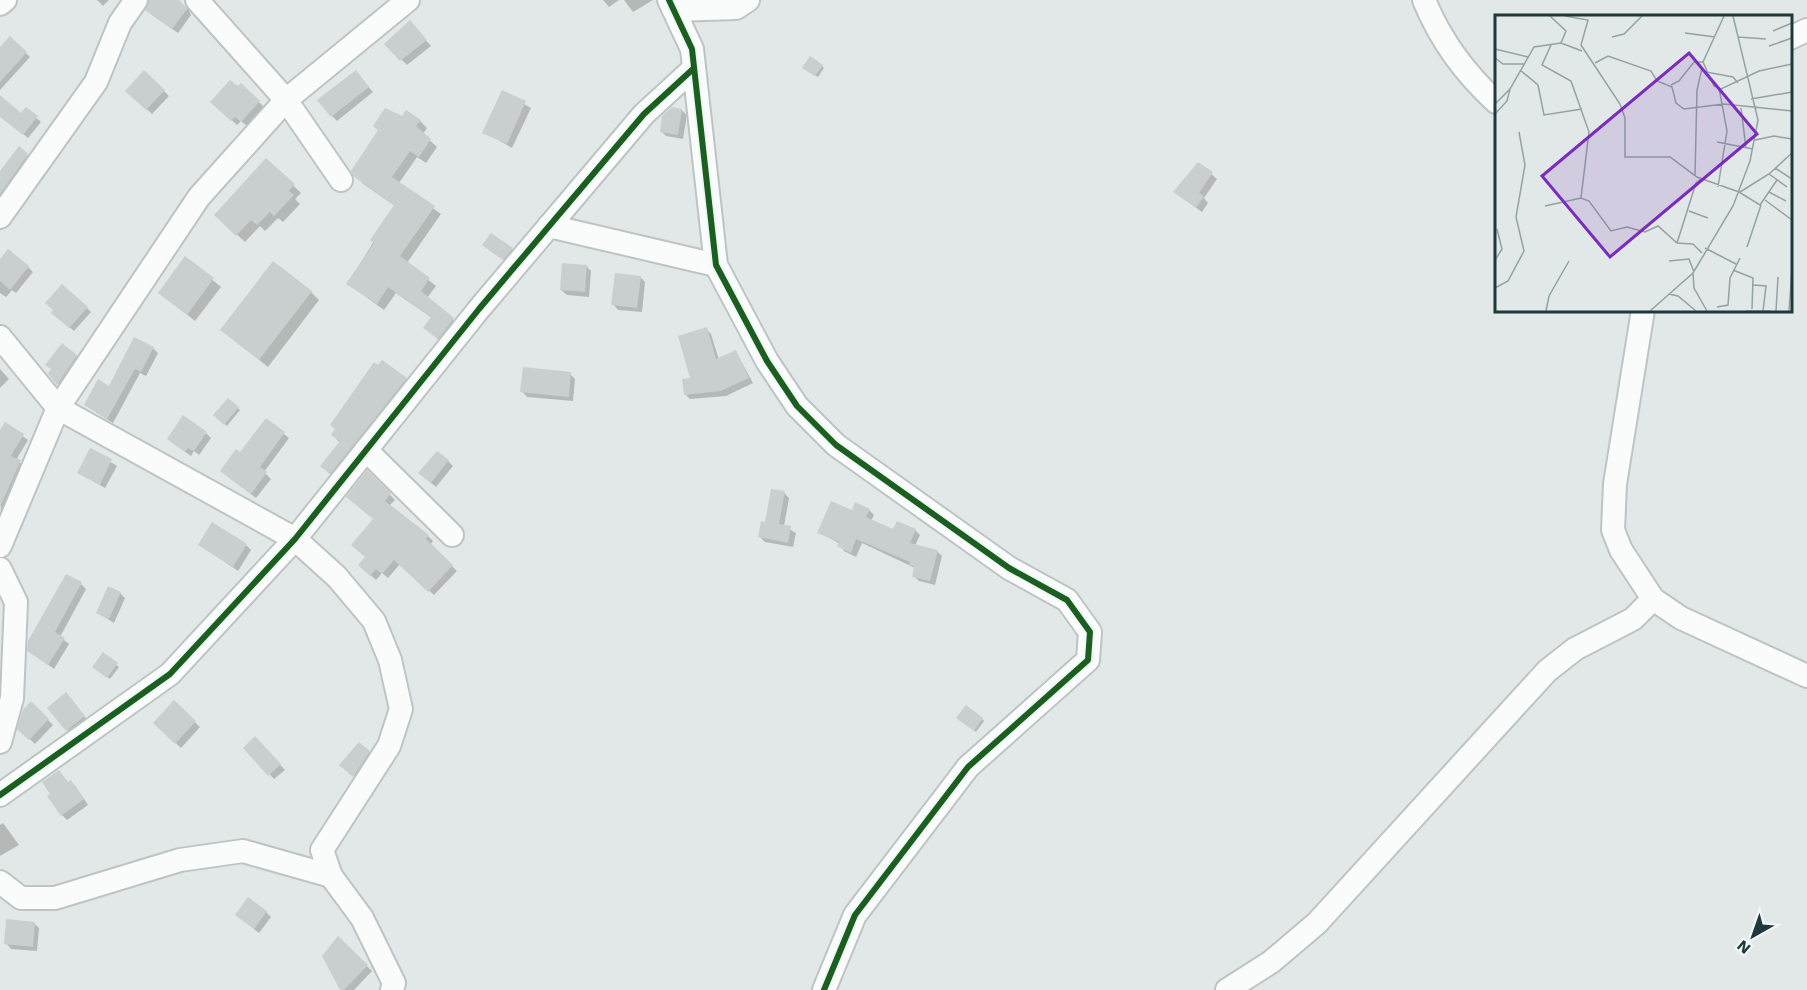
<svg xmlns="http://www.w3.org/2000/svg" width="1807" height="990" font-family="'Work Sans',sans-serif">
<style>
.shadow{fill:#0003}
.building{fill:#c8cfce}
.lines{fill:none;stroke-linecap:round;stroke-linejoin:round}
.minor-casing{stroke:#bec4c4;stroke-width:26}
.minor{stroke:#fafcfb;stroke-width:22}
.cycleway-casing{stroke:#eff7f6;stroke-width:10}
.cycleway{stroke:#1b5e20;stroke-width:6}
.inset-road{fill:none;stroke:#93a2a3;stroke-width:1.5}
.view{fill:#7b2cbf;fill-opacity:0.15;stroke:#7b2cbf;stroke-width:3}
.inset-edge{fill:none;stroke:#1e393c;stroke-width:3}
</style>
<rect width="100%" height="100%" fill="#e1e8e7"/>
<g class="shadow">
<path d="M97,0h12l-6,6z"/>
<path d="M151,0h26l12,10 2,5 -13,18 -26,-18z"/>
<path d="M603,0h16l-10,7z"/>
<path d="M624,0h29l-20,12z"/>
<path d="M409,22l22,24 -24,19 -21,-21z"/>
<path d="M10,38l20,19 -30,33v-41z"/>
<path d="M822,66l2,2 -6,9 -12,-7z"/>
<path d="M144,72l25,24 -17,18 -25,-23z"/>
<path d="M360,77l13,15 -36,29 -5,-5z"/>
<path d="M241,85l23,22 -17,19 -6,-5 -4,4 -25,-23z"/>
<path d="M502,92l29,16 -19,40 -28,-16z"/>
<path d="M0,97l21,19 5,-7 15,13 -13,16 -28,-24z"/>
<path d="M681,110l6,5 -4,24 -17,-3 -5,-5z"/>
<path d="M403,118l17,3 7,7 -4,6 14,13 -11,16 -9,-6 -18,26 42,31 -34,49 29,23 -9,12 33,28 -15,19 -20,-17 7,-10 -36,-25 -12,17 -36,-26 47,-78 -33,-23z"/>
<path d="M19,148l13,12 -32,45v-33z"/>
<path d="M267,160l34,33 -6,6 5,5 -17,18 -5,-4 -13,13 -5,-5 -15,16 -29,-27z"/>
<path d="M1199,164l18,15 -13,19 4,5 -6,9 -27,-20z"/>
<path d="M512,249l5,5 -8,9 -20,-13z"/>
<path d="M186,258l35,29 -26,34 -35,-29z"/>
<path d="M0,262l28,5 5,5 -17,21 -4,-3 -6,7 -6,-4z"/>
<path d="M586,266l5,5 -2,26 -22,-2 -6,-5z"/>
<path d="M640,277l5,5 -3,30 -24,-2 -5,-6z"/>
<path d="M311,292l8,8 -51,67 -46,-37z"/>
<path d="M87,308l4,4 -17,19 -17,-14z"/>
<path d="M706,329l5,5 8,26 17,-8 17,31 -27,13 -36,3 -5,-5 7,-15z"/>
<path d="M153,348l5,5 -12,23 -6,-3 -27,50 -28,-18 25,-17z"/>
<path d="M76,356l5,4 -19,28 -12,-14z"/>
<path d="M379,367l27,12 7,6 -75,94 -9,-6 11,-30 -7,-8z"/>
<path d="M0,369l9,10 -9,9z"/>
<path d="M570,374l5,5 -2,22 -46,-4 -5,-6z"/>
<path d="M228,400l12,10 -13,16 -12,-11z"/>
<path d="M266,420l23,18 -25,34 7,7 -15,19 -29,-22z"/>
<path d="M5,424l23,16 -12,20 9,6 -24,51 -1,-84z"/>
<path d="M206,433l5,5 -12,17 -5,-4 -3,5 -17,-12z"/>
<path d="M90,450l27,16 -12,22 -26,-15z"/>
<path d="M448,461l5,5 -17,21 -11,-9z"/>
<path d="M367,472l28,28 -6,6 39,30 5,5 -3,4 27,26 -23,24 -34,-31 -12,14 -6,-5 -6,7 -11,-10 9,-51z"/>
<path d="M784,493l5,5 -5,28 12,7 -3,14 -28,-5 -5,-5z"/>
<path d="M869,510l5,5 -3,6 23,10 21,-1 5,5 -5,11 22,5 5,5 -7,29 -16,-4 -5,-5 1,-8 -53,-25 -6,14 -12,-6 -4,-7 -21,-12 34,-20z"/>
<path d="M200,545h46l5,5 -13,21z"/>
<path d="M81,584l5,5 -26,48 9,7 -15,25 -25,-18z"/>
<path d="M120,593l5,5 -11,25 -16,-10z"/>
<path d="M103,654l16,13 -9,12 -14,-10z"/>
<path d="M71,699l18,23 -17,13 -23,-27z"/>
<path d="M31,703l22,22 -18,19 -16,-15z"/>
<path d="M174,703l26,24 -19,21 -26,-25z"/>
<path d="M982,719l2,2 -8,11 -16,-12z"/>
<path d="M255,738l30,32 -11,9 -29,-31z"/>
<path d="M360,744l14,13 -15,23 -17,-15z"/>
<path d="M69,784l7,3 12,18 -21,15 -5,-5z"/>
<path d="M3,823l16,22 -19,11v-31z"/>
<path d="M266,912l5,5 -12,16 -22,-18z"/>
<path d="M34,923l5,5 -2,23 -26,-2 -5,-6z"/>
<path d="M338,939l34,32 -18,19h-12z"/>
</g>
<g class="building">
<path d="M149,0h30l8,9 -15,20 -27,-19z"/>
<path d="M410,20l17,20 -27,21 -16,-17z"/>
<path d="M10,36l17,16 -27,30v-35z"/>
<path d="M810,56l13,9 -8,11 -13,-8z"/>
<path d="M144,70l21,20 -19,20 -21,-19z"/>
<path d="M356,70l13,17 -38,30 -14,-17z"/>
<path d="M230,80l8,6 3,-3 19,18 -19,21 -6,-5 -4,4 -21,-19z"/>
<path d="M502,90l24,11 -19,43 -25,-11z"/>
<path d="M0,95l21,18 5,-6 12,9 -15,19 -23,-18z"/>
<path d="M672,107l10,2 -4,26 -18,-3 2,-16z"/>
<path d="M385,108l17,8 4,-6 15,10 -5,6 15,13 -12,18 -9,-6 -18,26 43,29 -35,50 30,22 -9,13 33,27 -16,21 -15,-11 8,-11 -43,-30 -11,17 -31,-20 28,-41 -4,-3 24,-35 -41,-29 -2,-5 27,-41 -5,-4z"/>
<path d="M19,146l9,8 -28,40v-23z"/>
<path d="M266,158l29,26 -6,7 5,4 -20,21 -4,-4 -13,13 -6,-5 -15,16 -22,-21z"/>
<path d="M1198,162l15,10 -14,21 5,3 -8,12 -23,-16z"/>
<path d="M491,233l22,15 -10,12 -21,-15z"/>
<path d="M8,249l21,17 -19,24 -10,-9v-22z"/>
<path d="M185,256l29,22 -27,37 -29,-22z"/>
<path d="M273,261l39,30 -53,69 -39,-30z"/>
<path d="M562,263l25,2 -2,27 -25,-2z"/>
<path d="M615,273l26,3 -4,32 -26,-3z"/>
<path d="M62,284l26,23 -19,21 -18,-15 2,-3 -8,-7z"/>
<path d="M707,327l9,32 20,-9 13,28 -28,13 -37,4 -2,-16 8,-1 -12,-42z"/>
<path d="M134,337l20,10 -13,25 -6,-3 -28,50 -23,-14 14,-26 11,7z"/>
<path d="M62,343l15,12 -20,30 -9,-11 3,-5 -6,-4z"/>
<path d="M382,360l25,18 -77,96 -10,-8 20,-25 -9,-6 4,-6 -5,-4 44,-63 4,3z"/>
<path d="M523,367l48,5 -2,25 -49,-5z"/>
<path d="M228,398l11,9 -15,18 -11,-10z"/>
<path d="M183,415l24,17 -13,19 -6,-3 -3,4 -18,-13z"/>
<path d="M266,418l19,14 -25,35 7,5 -16,22 -31,-23 16,-22 4,3z"/>
<path d="M5,422l19,12 -13,22 10,4 -21,47v-77z"/>
<path d="M90,448l22,11 -12,26 -23,-12z"/>
<path d="M437,451l12,9 -18,23 -13,-10z"/>
<path d="M367,470l24,23 -6,8 44,34 -3,4 27,26 -25,27 -34,-32 -12,14 -6,-5 -6,7 -12,-11 7,-8 -14,-12 22,-26 -27,-22z"/>
<path d="M771,489l14,2 -6,33 12,2 -3,17 -30,-6 3,-16 4,1z"/>
<path d="M831,501l21,9 3,-8 15,7 -4,8 27,12 4,-8 19,8 -6,14 28,7 -8,31 -18,-4 2,-11 -5,-1 1,-3 -54,-23 -5,14 -14,-7 2,-4 -22,-9z"/>
<path d="M212,522l35,22 -14,23 -35,-22z"/>
<path d="M66,574l16,8 -27,50 10,6 -17,27 -21,-14 1,-10z"/>
<path d="M108,586l13,6 -12,27 -13,-6z"/>
<path d="M103,652l15,11 -11,15 -15,-11z"/>
<path d="M66,692l19,24 -19,15 -19,-23z"/>
<path d="M174,700l22,21 -21,23 -22,-21z"/>
<path d="M31,701l18,18 -20,21 -12,-11 6,-19z"/>
<path d="M966,705l17,13 -9,13 -18,-13z"/>
<path d="M255,736l26,28 -13,12 -25,-28z"/>
<path d="M359,742l11,9 -17,26 -14,-12z"/>
<path d="M59,770l9,12 3,-2 13,19 -23,17 -14,-20 3,-2 -8,-12z"/>
<path d="M248,897l19,14 -13,18 -19,-14z"/>
<path d="M6,919l29,3 -2,25 -29,-3z"/>
<path d="M338,936l30,29 -24,25h-4l-18,-34z"/>
</g>
<g class="lines">
<defs>
<g id="minor">
<path d="M197,0l89,100 55,80"/>
<path d="M669,0l23,49 24,216 51,96 30,45 39,39 173,123 58,32 23,32 -2,28 -120,107 -113,148 -31,75"/>
<path d="M1424,0c17,41 40,72 72,102"/>
<path d="M0,4l5,-4"/>
<path d="M674,10l62,-2 12,-8"/>
<path d="M1790,38l17,-8"/>
<path d="M0,217l96,-135 24,-59 16,-23"/>
<path d="M549,226l167,39"/>
<path d="M1643,310l-28,174 -2,46 8,20 32,49 28,19 126,58"/>
<path d="M0,337l58,71 237,131 42,38 37,44 16,39 11,49 -12,37 -67,104 9,26 31,42 32,65 -2,7"/>
<path d="M366,450l86,85"/>
<path d="M0,546l58,-138 141,-211 87,-97 122,-100"/>
<path d="M0,569l16,33 -4,96 -12,44"/>
<path d="M0,795l170,-121 125,-135 184,-230 165,-195 49,-45"/>
<path d="M0,882l21,16h34l125,-38 63,-9 88,25"/>
<path d="M1227,990l44,-28 46,-39 230,-252 28,-22 58,-30 20,-20"/>
</g>
</defs>
<use href="#minor" class="minor-casing"/>
<use href="#minor" class="minor"/>
<defs>
<g id="cycleway">
<path d="M669,0l23,49 24,216 51,96 30,45 39,39 173,123 58,32 23,32 -2,28 -120,107 -113,148 -31,75"/>
<path d="M0,795l170,-121 125,-135 184,-230 165,-195 49,-45"/>
</g>
</defs>
<use href="#cycleway" class="cycleway-casing"/>
<use href="#cycleway" class="cycleway"/>
</g>
<g transform="translate(1495 15)">
<rect width="297" height="297" fill="#e1e8e7"/>
<path class="inset-road" d="M55,1l16,15 -5,12 21,8M70,1l23,4 -7,25 39,59 5,14v39h45l27,20 42,15 21,13 17,-25M229,1l-21,46 11,24 7,3 38,-18 33,-7M278,16l19,-8M190,18l30,4M117,22l12,-3 18,-18M243,22l28,2M56,30l-9,20 29,16 18,51 -8,66M274,31l23,-8M0,34l33,8M0,43l8,6h21M100,48l13,-7 43,15 6,10 15,6 4,16 8,6 40,-5 68,7M25,55l18,15 6,30 38,-6M211,57l27,5 5,6M176,70l8,-4 15,-19h9M256,84l41,-7M0,89l15,-15 24,-42 27,-4M246,93l5,40M0,99l12,-13 3,-12M260,125l19,-4 18,3M222,127l36,7M280,153l17,11M274,159l18,13M200,160l2,-85 5,-22M223,172l9,-56 -8,-43M245,177l29,-18 23,-21M274,177l17,9M270,185l27,20M50,191l36,-8 8,3 22,30 16,-4 18,5 13,-6 19,17 16,1 9,9M194,196l19,7M182,228l19,-60 5,-4M252,232l14,-42M210,233l31,16M0,245l7,-11 -5,-20M174,246l20,-2 5,13M238,255l20,8 -1,31M198,259l1,14 13,23M258,270l13,1 -3,25M0,273l13,-7 16,-30 -8,-34 9,-52 -6,-33M174,279l9,2 18,15M222,292l11,-2 2,-27 10,-20M51,296l3,-15 20,-35M155,296l43,-38 40,-67 17,-45 8,-41 -25,-104M251,296h24M281,296l2,-34M294,296l3,-42"/>
<path class="view" d="M194,38l68,81 -147,123 -68,-81z"/>
<rect width="297" height="297" class="inset-edge"/>
</g>
<g transform="translate(1753 936) rotate(220)" stroke="#eff7f6" stroke-width="4.5" paint-order="stroke">
<path d="M0-4.5L10 22L0 15L-10 22Z" fill="#1e393c"/>
<text y="-9" font-size="16" font-weight="bold" text-anchor="middle" fill="#1e393c">N</text>
</g>
</svg>
